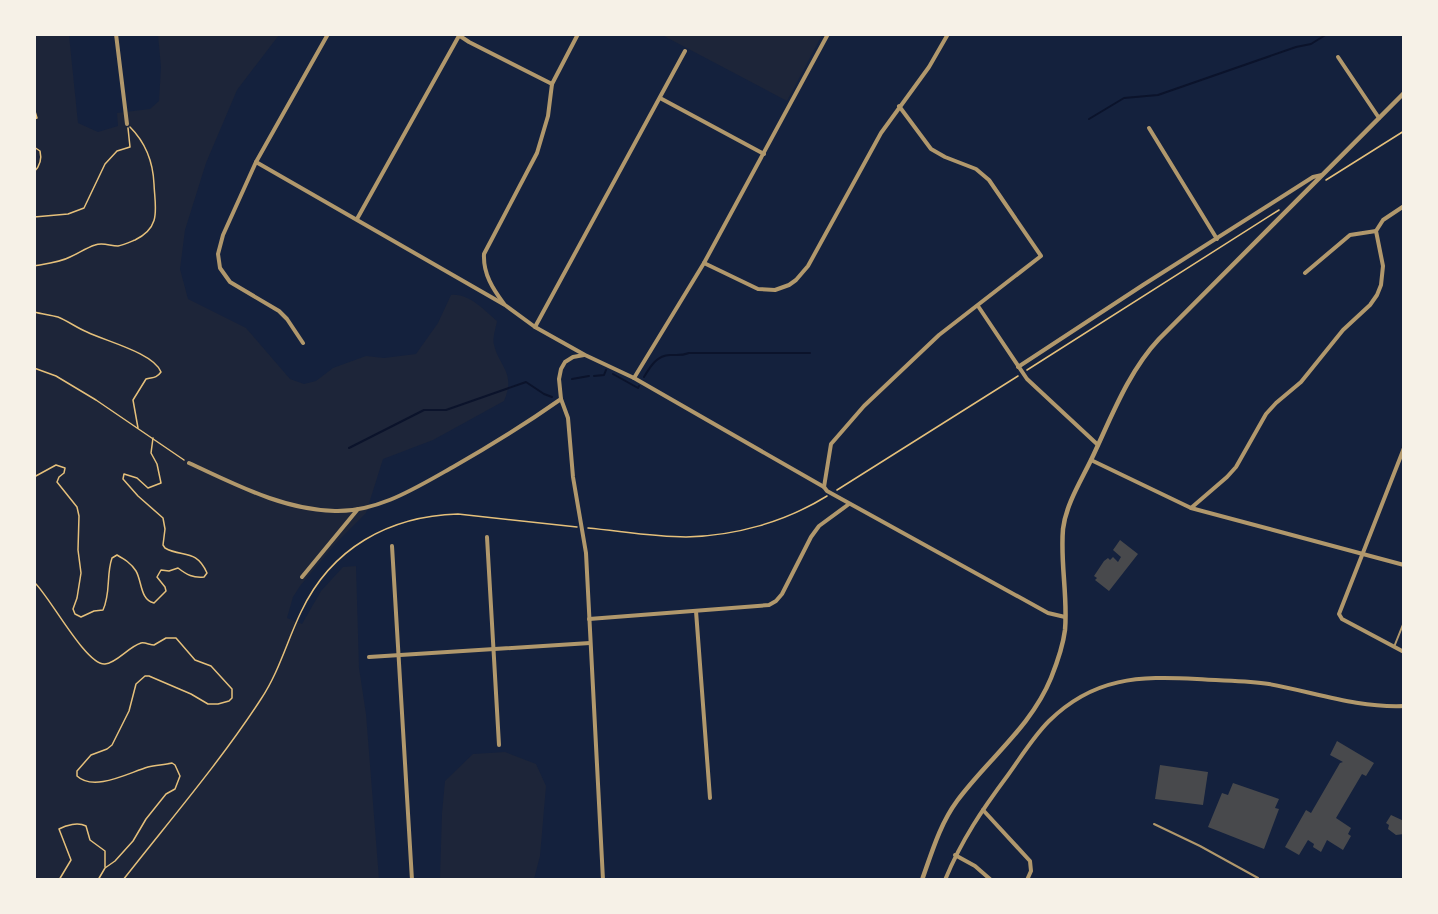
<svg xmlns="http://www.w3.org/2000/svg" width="1438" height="914" font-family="Rubik,sans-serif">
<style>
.green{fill:#1d2539}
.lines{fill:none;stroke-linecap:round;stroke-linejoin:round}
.stream{stroke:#0b132b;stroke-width:2}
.building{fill:#48494c}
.path{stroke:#e5c07b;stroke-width:1.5}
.service{stroke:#b1986c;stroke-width:2}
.minor{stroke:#b1986c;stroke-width:4}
.tertiary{stroke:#b1986c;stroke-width:4.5}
</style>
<rect width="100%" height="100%" fill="#14213d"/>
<g class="green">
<path d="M34,35h35l9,88 20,9 20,-6 -1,-13 33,-4 9,-8 2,-34 -3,-32h121l-42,55 -31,73 -21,67 -5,39 8,30 58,29 44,51 14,5 12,-3 17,-13 33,-12 18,2 32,-4 22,-31 13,-28c18,-2 33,15 46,26 -1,7 -5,17 -3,24 6,23 22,28 10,56l-71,39 -50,19 -17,54 -30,30 -36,43 -7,11 -6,21 15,6 19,-33 22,-24 13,-1 3,102 7,46 13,165h-344z"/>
<path d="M662,35h160l-35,66z"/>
<path d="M505,752l31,12 10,22 -6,70 -6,23h-94l2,-66 3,-32 28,-27z"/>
</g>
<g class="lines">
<g class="stream">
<path d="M1089,119l35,-21 34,-3 138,-48 15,-3 16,-10"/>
<path d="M613,374l25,14 1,-2"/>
<path d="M594,376l10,-1 2,-5"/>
<path d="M644,377c6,-10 13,-22 26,-22 8,0 11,1 19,-2h121"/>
<path d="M572,379l17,-3"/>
<path d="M349,448l75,-38h22l80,-28 18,12 8,3"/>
</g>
</g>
<g class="building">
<path d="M1120,540l18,14 -29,37 -14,-11 2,-2 -3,-2 10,-15 4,-3 2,2 3,-3 5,5 3,-5 -8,-7z"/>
<path d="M1337,741l37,22 -8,13 -4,-2 -26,44 15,10 -3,6 3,2 -8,14 -16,-10 -6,12 -8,-5 1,-3 -6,-4 -9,15 -14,-8 21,-37 5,3 29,-50 3,-1 -13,-7z"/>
<path d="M1160,765l48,7 -5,33 -48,-6z"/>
<path d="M1233,783l46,16 -4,9 4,1 -15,40 -56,-22 14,-34 6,2z"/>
<path d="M1391,815l13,6v13l-8,1 -8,-6 1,-4 -3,-2z"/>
</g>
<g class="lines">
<g class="path">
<path d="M34,108l3,10 -3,1"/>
<path d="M34,147l6,4c2,8 0,15 -6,21"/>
<path d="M1326,180l78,-49"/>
<path d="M34,217l34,-3 16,-6 21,-44 12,-13 13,-4 -2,-19"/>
<path d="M34,266c11,-2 27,-4 36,-9 9,-4 16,-9 25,-12 8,-3 15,1 23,1 5,-1 12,-4 17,-6 27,-13 20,-32 19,-56 -1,-23 -8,-41 -24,-57"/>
<path d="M34,312c8,2 16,3 24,5 10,4 19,11 29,15 18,9 67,21 74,40 -5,7 -9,5 -15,7l-13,21 5,28"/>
<path d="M34,368l22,8 40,24 88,60"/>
<path d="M1027,370l252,-160"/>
<path d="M34,477l22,-12 9,3 -1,5 -5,4 -2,5 20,25 2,9 -1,34 3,23 -4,25 -4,11 2,5 6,3 13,-6 9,-1c8,-17 3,-35 9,-52l5,-3c7,4 14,8 19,16 6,10 4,29 18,32l12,-12 -1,-4 -8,-10 4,-7 8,1 9,-3c9,7 15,10 26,9l3,-4c-11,-25 -25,-15 -42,-25l-2,-3 2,-16 -2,-11 -25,-22 -15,-17 1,-5 13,4 11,10 13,-5 -4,-19 -6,-11 2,-15"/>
<path d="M837,490l181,-114"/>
<path d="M588,528c32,3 66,9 98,9 49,-1 99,-15 141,-41"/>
<path d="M34,582c15,13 52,84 71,82 12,-1 23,-17 36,-21 4,-1 9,2 13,2l12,-7h10l19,22 16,6 21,23v9l-3,3 -11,3h-10l-17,-10 -42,-18h-4l-9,8 -7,27 -17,34 -5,4 -16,6 -14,16v5c17,16 51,-3 71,-9 8,-2 16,-2 24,-4l3,2 5,11 -5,13 -9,5 -20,25 -13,22 -18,20 -10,7 -7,12"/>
<path d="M59,880l12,-20 -12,-31c7,-4 19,-7 27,-3l4,14 15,11v16"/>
<path d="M123,880c47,-60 97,-118 138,-181 18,-27 26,-58 40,-87 30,-64 88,-96 157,-98l119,13"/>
</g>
<g class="service">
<path d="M1394,647l10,-25"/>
<path d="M1154,824l46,22 58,32"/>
</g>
<g class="minor">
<path d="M116,34l11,90"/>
<path d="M457,34l12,8 83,42"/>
<path d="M1338,57l41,61"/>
<path d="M660,98l104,56"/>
<path d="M1149,128l68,111"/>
<path d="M256,162l249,143 30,22 50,28 49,23 190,109 3,4 221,122 17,4"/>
<path d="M357,219l103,-185"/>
<path d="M704,263l54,26 17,1 14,-5 7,-5 12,-14 73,-133 48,-66 19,-33"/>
<path d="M1305,273l45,-38 26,-4"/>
<path d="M504,304c-11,-15 -21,-30 -20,-50l53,-101 11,-37 4,-32 26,-50"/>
<path d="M978,306l49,73 71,66"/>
<path d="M535,327l150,-276"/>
<path d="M303,343l-16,-24 -8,-8 -49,-29 -10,-14 -2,-14 5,-19 33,-73 72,-128"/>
<path d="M584,355l-11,2 -8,5 -4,7 -2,10 2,20 7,19 5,59 13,76 17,327"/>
<path d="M1018,367l125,-82 170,-108 9,-2"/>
<path d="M634,378l70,-115 124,-229"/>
<path d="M1404,448l-65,166 3,5 62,33"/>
<path d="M1091,460l100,48 213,57"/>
<path d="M189,463c46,21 94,47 146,48 44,1 82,-24 118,-44 37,-21 74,-44 108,-68"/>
<path d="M824,487l7,-43 33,-38 75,-71 102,-79 -52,-76 -13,-11 -31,-12 -14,-8 -32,-43"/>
<path d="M1191,508l36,-31 9,-10 30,-53 10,-11 25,-21 42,-52 27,-25 7,-10 4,-10 2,-19 -7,-35 7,-11 21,-14"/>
<path d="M487,537l12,208"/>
<path d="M392,546l20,334"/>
<path d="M302,577l56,-68"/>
<path d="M696,611l14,187"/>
<path d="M589,619l180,-14 7,-4 6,-7 29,-57 8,-11 30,-22"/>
<path d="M369,657l221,-14"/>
<path d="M983,810l47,51 1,10 -4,9"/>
<path d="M955,855l20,11 16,14"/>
<path d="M945,880c17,-41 37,-70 63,-105 13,-18 25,-38 41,-54 45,-44 90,-45 148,-42 24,2 49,1 72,5 45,8 88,24 135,22"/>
</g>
<path class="tertiary" d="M922,880c10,-28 18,-56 35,-79 31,-42 74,-74 94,-123 6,-15 12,-32 14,-48 3,-34 -5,-67 -2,-101 3,-25 18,-48 29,-71 19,-40 36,-86 67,-119l245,-246"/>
</g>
<rect width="1438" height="914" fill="none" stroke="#f6f1e7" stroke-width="72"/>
</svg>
